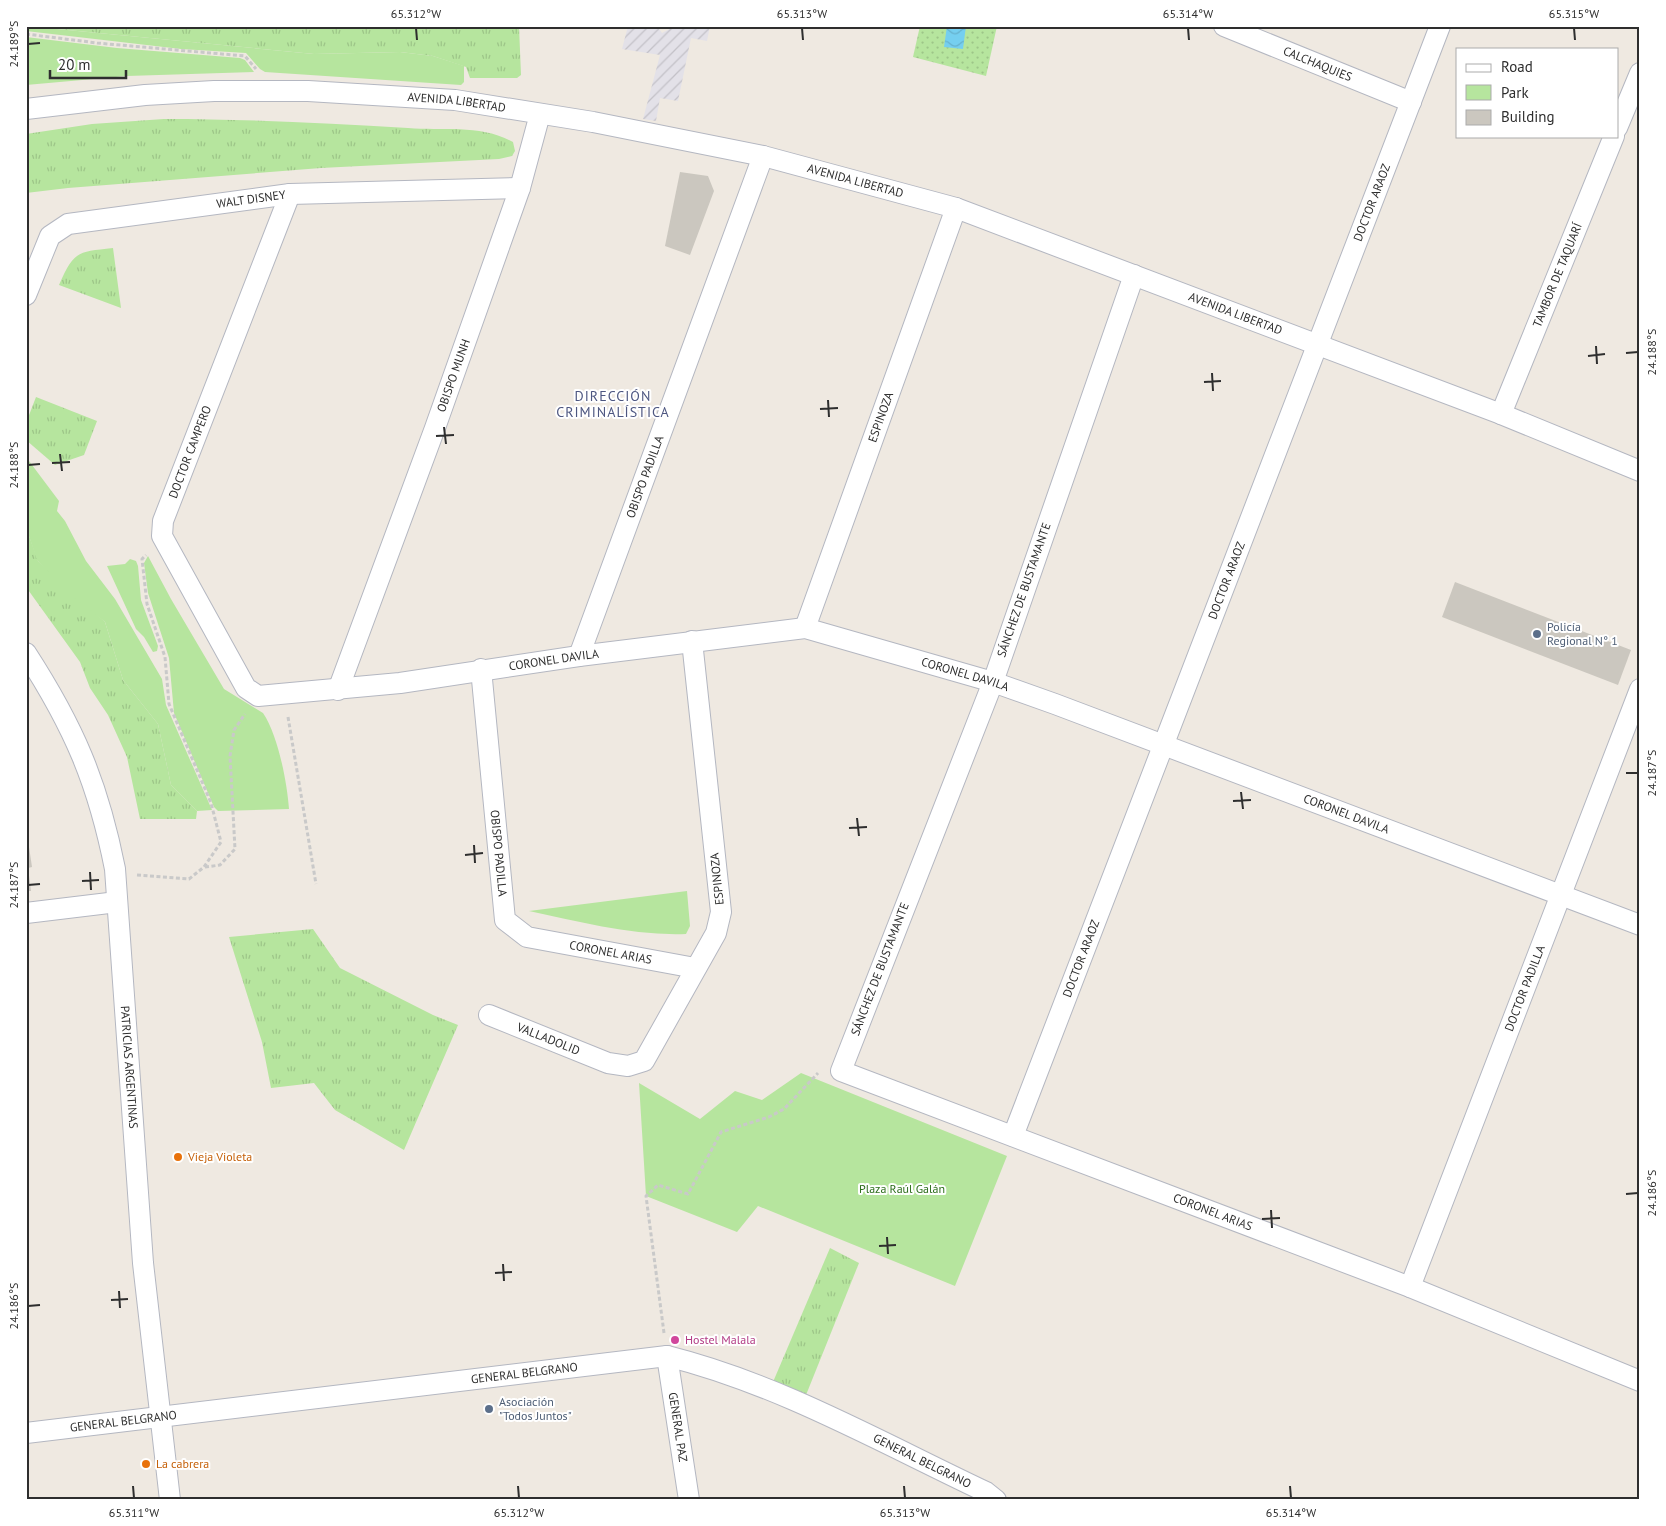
<svg xmlns="http://www.w3.org/2000/svg" width="1666" height="1526" font-family="'PT Sans',sans-serif">
<style>
.industrial{fill:url(#industrial-furrows)}
.grass{fill:url(#grass-tufts)}
.park{fill:#b6e59e}
.garden{fill:url(#garden-dots)}
.water{fill:url(#water-waves)}
.building{fill:#cbc7bf}
.lines{fill:none;stroke-linecap:round;stroke-linejoin:round}
.minor-casing{stroke:#b4b7c1;stroke-width:22}
.path{stroke:#c9c9c9;stroke-width:3;stroke-dasharray:4 2.5;stroke-linecap:butt}
.minor{stroke:#fff;stroke-width:20}
.ticks{fill:none;stroke:#2e2e2e;stroke-width:2}
.service-dot{fill:#5c6f8a;stroke:#fff;stroke-width:2}
.food-dot{fill:#e8710a;stroke:#fff;stroke-width:2}
.hotel-dot{fill:#d1479c;stroke:#fff;stroke-width:2}
.labels{text-anchor:middle;stroke-width:4;stroke-linejoin:round;paint-order:stroke}
.street-label{font-size:12px;fill:#2e2e2e;stroke:#fff}
.service-label{font-size:12px;fill:#4e5e75;stroke:#fff;text-anchor:start}
.food-label{font-size:12px;fill:#c56008;stroke:#fff;text-anchor:start}
.park-label{font-size:12px;fill:#2c6e1b;stroke:#fff}
.hotel-label{font-size:12px;fill:#b23c85;stroke:#fff;text-anchor:start}
.neighbourhood-label{font-size:14px;letter-spacing:1px;fill:#4d5680;stroke:#fff}
.neatline{fill:none;stroke:#2e2e2e;stroke-width:2}
.ticks-label{font-size:12px;text-anchor:middle;fill:#2e2e2e}
</style>
<defs>
<pattern id="industrial-furrows" width="10" height="10" patternUnits="userSpaceOnUse" patternTransform="scale(1.25)"><rect width="10" height="10" fill="#e3e1e8"/><path d="M-1 1l2-2M0 10L10 0M9 11l2-2" fill="none" stroke="#c3c1c7"/></pattern>
<pattern id="grass-tufts" width="24" height="20" patternUnits="userSpaceOnUse" patternTransform="scale(1.25)"><rect width="24" height="20" fill="#b6e59e"/><path d="M3 7l-1-3M5 7V3M7 7l1-3M15 17l-1-3M17 17v-4M19 17l1-3" fill="none" stroke="#9dc588"/></pattern>
<pattern id="garden-dots" width="8" height="8" patternUnits="userSpaceOnUse" patternTransform="scale(1.25)"><rect width="8" height="8" fill="#b6e59e"/><path d="M2 2h.1M6 6h.1" fill="none" stroke="#9dc588" stroke-width="1.8" stroke-linecap="round"/></pattern>
<pattern id="water-waves" width="16" height="10" patternUnits="userSpaceOnUse" patternTransform="scale(1.25)"><rect width="16" height="10" fill="#75cff0"/><path d="M0 5q4-4 8 0t8 0" fill="none" stroke="#66b2ce"/></pattern>
</defs>
<rect width="100%" height="100%" fill="#efe9e1"/>
<path class="industrial" d="M628,26h29l5,7 13,-7h35l-3,15 -16,-3 -13,63 -18,-3 -4,23 -13,-2 17,-64 -38,-6z"/>
<g class="grass">
<path d="M26,26h493l2,49 -4,3h-47l-4,-11 -33,-11 -33,-4 -86,2z"/>
<path d="M164,119c82,0 163,4 244,9 35,3 73,-4 105,14l2,9 -3,5 -13,3 -178,9 -253,20 -42,5v-59l66,-10z"/>
<path d="M113,248l8,60 -62,-23c15,-34 18,-33 54,-37z"/>
<path d="M36,397l61,24 -13,34 -29,10 -29,-25v-17z"/>
<path d="M26,527l12,34 67,61 18,58 35,44 13,61 26,26 -1,8h-56l-13,-62 -19,-42 -18,-27 -10,-26 -54,-75z"/>
<path d="M313,929l27,39 93,47 25,10 -54,125 -69,-40 -21,-27 -43,5 -9,-46 -33,-105z"/>
<path d="M830,1248l29,15 -53,132 -33,-13z"/>
</g>
<g class="park">
<path d="M26,26l288,28 86,-2 33,4 31,10v16l-3,3 -196,-13 -5,-3 -14,-16 -65,-4 -155,-18z"/>
<path d="M26,37l91,11 123,10 5,2 9,12 -127,4 -101,9z"/>
<path d="M26,457l33,44 -2,10 8,10 21,40 29,38 47,80 4,26 46,105 -15,1 -26,-26 -13,-61 -35,-44 -18,-58 -39,-31 -29,-31 -11,-33z"/>
<path d="M148,556l23,43 53,90 39,24c15,22 24,69 26,96l-71,2 -4,-4 -40,-94 -5,-55 -21,-65 -4,-30z"/>
<path d="M130,559l6,2 2,5 3,34 17,46 -1,5 -4,1 -9,-15 -8,-8 -29,-63 18,-2z"/>
<path d="M687,891l3,35 -4,8c-53,2 -105,-12 -157,-23z"/>
<path d="M801,1073l206,83 -52,130 -197,-80 -21,26 -91,-36 -7,-113 61,36 35,-28 27,9z"/>
</g>
<path class="garden" d="M920,26h77l-11,50 -73,-19z"/>
<path class="water" d="M947,26h19l-3,23 -19,-2z"/>
<g class="building">
<path d="M680,172l28,4 6,15 -24,64 -25,-9z"/>
<path d="M1455,582l176,68 -13,35 -176,-68z"/>
<path d="M26,827l6,40 -4,1 3,23h-5z"/>
</g>
<g class="lines">
<defs>
<g id="minor">
<path id="s1" d="M1224,26l187,76"/>
<path id="s2" d="M26,109l119,-14 69,-4h94l147,9 138,22 170,34 193,52 545,206 139,57"/>
<path d="M1617,128l23,-55"/>
<path id="s3" d="M290,194l-127,327 -1,15 84,152 12,8 142,-13 179,-27 226,-28 188,54 62,22 585,221"/>
<path id="s4" d="M1134,275l-141,407 -152,389 569,216 230,94"/>
<path id="s5" d="M26,295l24,-59 18,-12 222,-30 230,-6"/>
<path id="s6" d="M1501,414l113,-278"/>
<path id="s7" d="M805,628l151,-420"/>
<path id="s8" d="M26,653c48,74 72,130 89,216l28,394 27,237"/>
<path id="s9" d="M579,656l184,-500"/>
<path id="s10" d="M481,669l24,251 22,17 168,31"/>
<path id="s11" d="M338,690l97,-262 85,-240 20,-74"/>
<path d="M26,913l91,-11"/>
<path id="s12" d="M489,1015l119,48 20,3 16,-5 72,-128 5,-21 -29,-271"/>
<path id="s13" d="M1013,1136l427,-1110"/>
<path id="s14" d="M1410,1287l230,-598"/>
<path id="s15" d="M667,1356l22,144"/>
<path id="s16" d="M26,1433l641,-77c112,28 215,87 319,136l10,8"/>
</g>
</defs>
<use href="#minor" class="minor-casing"/>
<g class="path">
<path d="M26,34l71,9 148,13 11,13"/>
<path d="M288,717l28,167"/>
<path d="M205,867l15,-2 15,-16 -5,-93 4,-26 11,-16"/>
<path d="M137,875l52,4 15,-12 17,-25 -10,-39 -42,-99 -4,-47 -18,-53 -5,-45 4,-4"/>
<path d="M664,1333l-18,-137 12,-11 30,9 33,-62 48,-15 15,-8 34,-36"/>
</g>
<use href="#minor" class="minor"/>
</g>
<path class="ticks" d="M416,28l1,12M802,28l1,12M1188,28l1,12M1574,28l1,12M28,44l12,-1M1596,346l1,18M1626,353l12,-1M1588,356l17,-2M1212,373l1,18M1204,382l17,-1M828,400l1,17M820,409l18,-1M444,427l2,17M436,436l18,-1M60,454l2,17M52,463l18,-1M28,465l12,-1M1626,773h12M1241,792l2,17M1233,801l18,-1M857,818l2,18M849,828l18,-1M474,845l1,18M465,855l18,-2M90,872l1,18M82,881l17,-1M28,885l12,-1M1626,1194l12,-1M1271,1210l1,18M1262,1219l18,-1M887,1237l1,17M879,1246l17,-1M503,1264l1,17M495,1273l17,-1M119,1291l1,17M111,1300l17,-1M28,1306l12,-1M133,1486l1,12M518,1486l1,12M904,1486l1,12M1290,1486l1,12"/>
<g class="service-dot">
<circle cx="1537" cy="634" r="5"/>
<circle cx="489" cy="1409" r="5"/>
</g>
<g class="food-dot">
<circle cx="178" cy="1157" r="5"/>
<circle cx="146" cy="1464" r="5"/>
</g>
<circle class="hotel-dot" cx="675" cy="1340" r="5"/>
<g class="labels">
<g class="street-label">
<text dy="4" stroke="none"><textPath href="#s1" startOffset="101">CALCHAQUIES</textPath></text>
<text dy="4" stroke="none"><textPath href="#s2" startOffset="432">AVENIDA LIBERTAD</textPath></text>
<text dy="4" stroke="none"><textPath href="#s2" startOffset="839">AVENIDA LIBERTAD</textPath></text>
<text dy="4" stroke="none"><textPath href="#s5" startOffset="270">WALT DISNEY</textPath></text>
<text dy="4" stroke="none"><textPath href="#s13" startOffset="1000">DOCTOR ARAOZ</textPath></text>
<text dy="4" stroke="none"><textPath href="#s6" startOffset="150">TAMBOR DE TAQUARÍ</textPath></text>
<text dy="4" stroke="none"><textPath href="#s2" startOffset="1242">AVENIDA LIBERTAD</textPath></text>
<text dy="4" stroke="none"><textPath href="#s11" startOffset="335">OBISPO MUNH</textPath></text>
<text dy="4" stroke="none"><textPath href="#s7" startOffset="224">ESPINOZA</textPath></text>
<text transform="translate(190 452) rotate(-69)" y="4">DOCTOR CAMPERO</text>
<text dy="4" stroke="none"><textPath href="#s9" startOffset="191">OBISPO PADILLA</textPath></text>
<text dy="4" stroke="none"><textPath href="#s13" startOffset="595">DOCTOR ARAOZ</textPath></text>
<text transform="translate(1024 590) rotate(-71)" y="4">SÁNCHEZ DE BUSTAMANTE</text>
<text dy="4" stroke="none"><textPath href="#s3" startOffset="852">CORONEL DAVILA</textPath></text>
<text dy="4" stroke="none"><textPath href="#s3" startOffset="1272">CORONEL DAVILA</textPath></text>
<text dy="4" stroke="none"><textPath href="#s3" startOffset="1678">CORONEL DAVILA</textPath></text>
<text dy="4" stroke="none"><textPath href="#s10" startOffset="185">OBISPO PADILLA</textPath></text>
<text transform="translate(717 879) rotate(-96)" y="4">ESPINOZA</text>
<text dy="4" stroke="none"><textPath href="#s10" startOffset="365">CORONEL ARIAS</textPath></text>
<text dy="4" stroke="none"><textPath href="#s13" startOffset="190">DOCTOR ARAOZ</textPath></text>
<text transform="translate(880 969) rotate(-69)" y="4">SÁNCHEZ DE BUSTAMANTE</text>
<text dy="4" stroke="none"><textPath href="#s14" startOffset="320">DOCTOR PADILLA</textPath></text>
<text dy="4" stroke="none"><textPath href="#s12" startOffset="64">VALLADOLID</textPath></text>
<text dy="4" stroke="none"><textPath href="#s8" startOffset="434">PATRICIAS ARGENTINAS</textPath></text>
<text dy="4" stroke="none"><textPath href="#s4" startOffset="1246">CORONEL ARIAS</textPath></text>
<text dy="4" stroke="none"><textPath href="#s16" startOffset="502">GENERAL BELGRANO</textPath></text>
<text dy="4" stroke="none"><textPath href="#s16" startOffset="98">GENERAL BELGRANO</textPath></text>
<text dy="4" stroke="none"><textPath href="#s15" startOffset="72">GENERAL PAZ</textPath></text>
<text dy="4" stroke="none"><textPath href="#s16" startOffset="922">GENERAL BELGRANO</textPath></text>
</g>
<g class="service-label">
<text x="1547" y="631">Policía<tspan x="1547" dy="14">Regional N° 1</tspan></text>
<text x="499" y="1406">Asociación<tspan x="499" dy="14">"Todos Juntos"</tspan></text>
</g>
<g class="food-label">
<text x="188" y="1161">Vieja Violeta</text>
<text x="156" y="1468">La cabrera</text>
</g>
<g class="park-label">
<text x="902" y="1193">Plaza Raúl Galán</text>
</g>
<g class="hotel-label">
<text x="685" y="1344">Hostel Malala</text>
</g>
<g class="neighbourhood-label">
<text x="613" y="401">DIRECCIÓN<tspan x="613" dy="16">CRIMINALÍSTICA</tspan></text>
</g>
</g>
<rect width="1666" height="1526" fill="none" stroke="#ffffff" stroke-width="55"/>
<rect x="1456" y="48" width="162" height="90" fill="#ffffff" stroke="#ababab"/>
<rect x="1466" y="64" width="25" height="8" fill="#ffffff" stroke="#ababab"/>
<text x="1501" y="72" font-size="15" fill="#2e2e2e">Road</text>
<rect x="1466" y="85" width="25" height="15" fill="#b6e59e" stroke="#ababab"/>
<text x="1501" y="98" font-size="15" fill="#2e2e2e">Park</text>
<rect x="1466" y="110" width="25" height="15" fill="#cbc7bf" stroke="#ababab"/>
<text x="1501" y="122" font-size="15" fill="#2e2e2e">Building</text>
<path d="M50 70v8h76v-8" fill="none" stroke="#2e2e2e" stroke-width="2.5"/>
<text x="58" y="70" font-size="15" fill="#2e2e2e" stroke="#ffffff" stroke-width="4" paint-order="stroke">20 m</text>
<rect x="28" y="28" width="1610" height="1470" class="neatline"/>
<g class="ticks-label">
<text x="416" y="18">65.312°W</text>
<text x="802" y="18">65.313°W</text>
<text x="1188" y="18">65.314°W</text>
<text x="1574" y="18">65.315°W</text>
<text transform="translate(14 44) rotate(-90)" y="4">24.189°S</text>
<text transform="translate(1652 352) rotate(-90)" y="4">24.188°S</text>
<text transform="translate(14 465) rotate(-90)" y="4">24.188°S</text>
<text transform="translate(1652 773) rotate(-90)" y="4">24.187°S</text>
<text transform="translate(14 885) rotate(-90)" y="4">24.187°S</text>
<text transform="translate(1652 1193) rotate(-90)" y="4">24.186°S</text>
<text transform="translate(14 1306) rotate(-90)" y="4">24.186°S</text>
<text x="134" y="1517">65.311°W</text>
<text x="519" y="1517">65.312°W</text>
<text x="905" y="1517">65.313°W</text>
<text x="1291" y="1517">65.314°W</text>
</g>
</svg>
